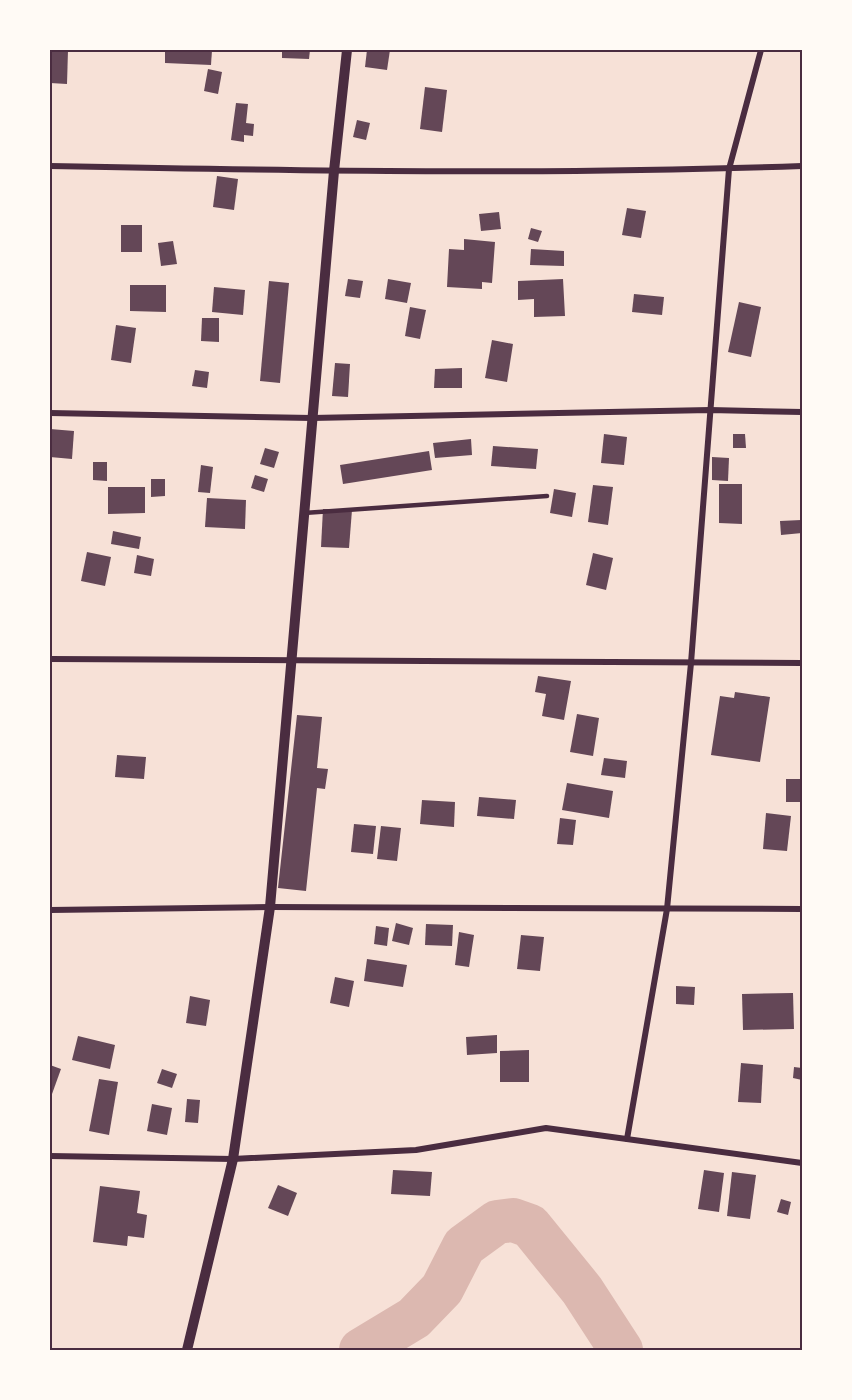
<svg xmlns="http://www.w3.org/2000/svg" width="852" height="1400" font-family="Helvetica,sans-serif">
<style>
.lines{fill:none;stroke-linecap:round;stroke-linejoin:round}
.river{stroke:#dcb8b0;stroke-width:44}
.building{fill:#644757}
.service{stroke:#4a2c40;stroke-width:4.5}
.minor{stroke:#4a2c40;stroke-width:6}
.tertiary{stroke:#4a2c40;stroke-width:10}
.neatline{fill:none;stroke:#4a2c40;stroke-width:2}
</style>
<rect width="100%" height="100%" fill="#f7e1d7"/>
<g class="lines">
<path class="river" d="M361,1350l53,-32 28,-29 22,-43 33,-24 16,-2 17,6 52,64 39,60"/>
</g>
<g class="building">
<path d="M50,50h18l-1,34 -17,-1z"/>
<path d="M165,50h47l-1,15 -46,-2z"/>
<path d="M282,50h28l-1,9 -27,-1z"/>
<path d="M367,50h23l-3,20 -22,-3z"/>
<path d="M208,69l14,3 -4,22 -14,-3z"/>
<path d="M425,87l22,3 -5,42 -22,-3z"/>
<path d="M236,103l12,1 -2,19 8,1 -1,12 -9,-1v7l-13,-2z"/>
<path d="M357,120l13,3 -4,17 -13,-3z"/>
<path d="M217,176l21,3 -4,31 -21,-3z"/>
<path d="M627,208l19,3 -5,27 -19,-3z"/>
<path d="M499,212l2,17 -20,2 -2,-17z"/>
<rect x="121" y="225" width="21" height="27"/>
<path d="M531,228l11,3 -4,11 -10,-3z"/>
<path d="M464,239l31,3 -3,41 -10,-1v7l-35,-2 2,-38 15,1z"/>
<path d="M173,241l4,23 -16,2 -3,-23z"/>
<path d="M531,249l33,2v15l-34,-1z"/>
<path d="M348,279l15,2 -3,17 -15,-2z"/>
<path d="M388,279l23,4 -4,20 -22,-4z"/>
<path d="M563,279l2,37 -31,1v-18l-16,1v-19z"/>
<path d="M269,281l20,2 -9,100 -20,-2z"/>
<path d="M130,285h36v27l-36,-1z"/>
<path d="M214,287l31,3 -2,25 -31,-3z"/>
<path d="M634,294l30,3 -2,18 -30,-3z"/>
<path d="M739,302l22,5 -10,50 -23,-5z"/>
<path d="M410,307l16,3 -6,29 -15,-3z"/>
<path d="M202,318h17v24l-18,-1z"/>
<path d="M116,325l20,3 -5,35 -20,-3z"/>
<path d="M492,340l21,4 -6,38 -22,-4z"/>
<path d="M335,363l15,1 -2,33 -16,-1z"/>
<path d="M462,368v20h-28l1,-19z"/>
<path d="M195,370l14,2 -2,16 -15,-2z"/>
<path d="M50,429l24,2 -2,28 -22,-2z"/>
<path d="M604,434l23,3 -3,28 -23,-2z"/>
<path d="M733,434h12l1,14h-13z"/>
<path d="M471,439l1,16 -37,3 -2,-15z"/>
<path d="M493,446l45,3 -2,20 -45,-3z"/>
<path d="M265,448l14,4 -5,16 -14,-4z"/>
<path d="M429,451l3,19 -89,14 -3,-19z"/>
<path d="M712,457l17,1 -1,23 -16,-1z"/>
<path d="M93,462h14v19l-14,-1z"/>
<path d="M201,465l12,2 -3,26 -12,-1z"/>
<path d="M255,475l13,4 -4,13 -13,-4z"/>
<path d="M151,479h14v17l-14,1z"/>
<path d="M719,484h23v40l-23,-1z"/>
<path d="M593,485l20,2 -5,38 -20,-3z"/>
<path d="M108,487h37v26l-37,1z"/>
<path d="M554,489l22,4 -4,24 -22,-4z"/>
<path d="M207,498l39,2 -1,29 -40,-2z"/>
<path d="M323,509l29,1 -3,38 -28,-1z"/>
<path d="M801,520l1,13 -21,2 -1,-14z"/>
<path d="M113,531l28,6 -2,12 -28,-5z"/>
<path d="M87,552l24,5 -6,29 -24,-5z"/>
<path d="M593,553l20,5 -7,32 -20,-5z"/>
<path d="M137,555l17,4 -3,17 -17,-3z"/>
<path d="M538,676l33,5 -7,39 -22,-4 4,-22 -11,-2z"/>
<path d="M735,692l35,5 -10,65 -49,-7 9,-59 14,2z"/>
<path d="M577,714l22,4 -6,38 -23,-4z"/>
<path d="M297,715l25,2 -5,51 11,1 -3,20 -8,-1 -11,103 -28,-3z"/>
<path d="M117,755l29,2 -2,22 -29,-2z"/>
<path d="M604,758l23,3 -2,17 -24,-3z"/>
<rect x="786" y="779" width="16" height="23"/>
<path d="M567,783l46,8 -4,27 -47,-8z"/>
<path d="M479,797l37,3 -2,19 -37,-3z"/>
<path d="M422,800l33,2 -1,25 -34,-3z"/>
<path d="M766,813l25,3 -4,35 -24,-2z"/>
<path d="M560,818l16,2 -3,25 -16,-1z"/>
<path d="M354,824l22,2 -3,28 -22,-2z"/>
<path d="M381,826l20,2 -4,33 -20,-2z"/>
<path d="M396,923l17,5 -4,17 -17,-4z"/>
<path d="M426,924l27,1 -1,21 -27,-1z"/>
<path d="M376,926l13,2 -2,18 -13,-2z"/>
<path d="M459,932l15,3 -5,32 -14,-2z"/>
<path d="M521,935l23,2 -4,34 -23,-2z"/>
<path d="M367,959l40,6 -4,22 -39,-6z"/>
<path d="M335,977l19,4 -5,26 -19,-4z"/>
<path d="M676,986l19,1 -1,18 -18,-1z"/>
<path d="M793,993l1,36 -51,1 -1,-36z"/>
<path d="M190,996l20,4 -4,26 -20,-3z"/>
<path d="M497,1035v18l-30,2 -1,-18z"/>
<path d="M78,1036l37,9 -5,24 -38,-9z"/>
<path d="M529,1050v32h-29v-31z"/>
<path d="M741,1063l22,2 -2,38 -23,-1z"/>
<path d="M50,1065l11,4 -9,25 -2,-1z"/>
<path d="M794,1067l8,1v12l-9,-2z"/>
<path d="M162,1069l15,5 -5,14 -15,-5z"/>
<path d="M99,1079l19,3 -9,53 -20,-4z"/>
<path d="M187,1099l13,1 -2,23 -13,-1z"/>
<path d="M152,1104l20,4 -5,27 -20,-4z"/>
<path d="M393,1170l39,2 -2,24 -39,-2z"/>
<path d="M704,1170l20,3 -5,39 -21,-3z"/>
<path d="M732,1172l24,3 -6,44 -23,-3z"/>
<path d="M278,1185l19,8 -9,23 -20,-8z"/>
<path d="M100,1186l40,5 -3,22 10,2 -3,23 -16,-2 -1,10 -34,-4z"/>
<path d="M781,1199l10,3 -3,13 -11,-3z"/>
</g>
<g class="lines">
<path class="service" d="M304,513l243,-17"/>
<g class="minor">
<path d="M50,166c250,5 502,9 752,0"/>
<path d="M50,413l262,5 398,-8 92,2"/>
<path d="M50,659l752,4"/>
<path d="M50,910l220,-3 532,2"/>
<path d="M627,1139l40,-230 24,-246 38,-494 32,-119"/>
<path d="M50,1156l183,3 183,-9 130,-22 256,35"/>
</g>
<path class="tertiary" d="M187,1350l46,-191 37,-252 64,-736 13,-121"/>
</g>
<rect width="852" height="1400" fill="none" stroke="#fffaf5" stroke-width="102"/>
<rect x="51" y="51" width="750" height="1298" class="neatline"/>
</svg>
